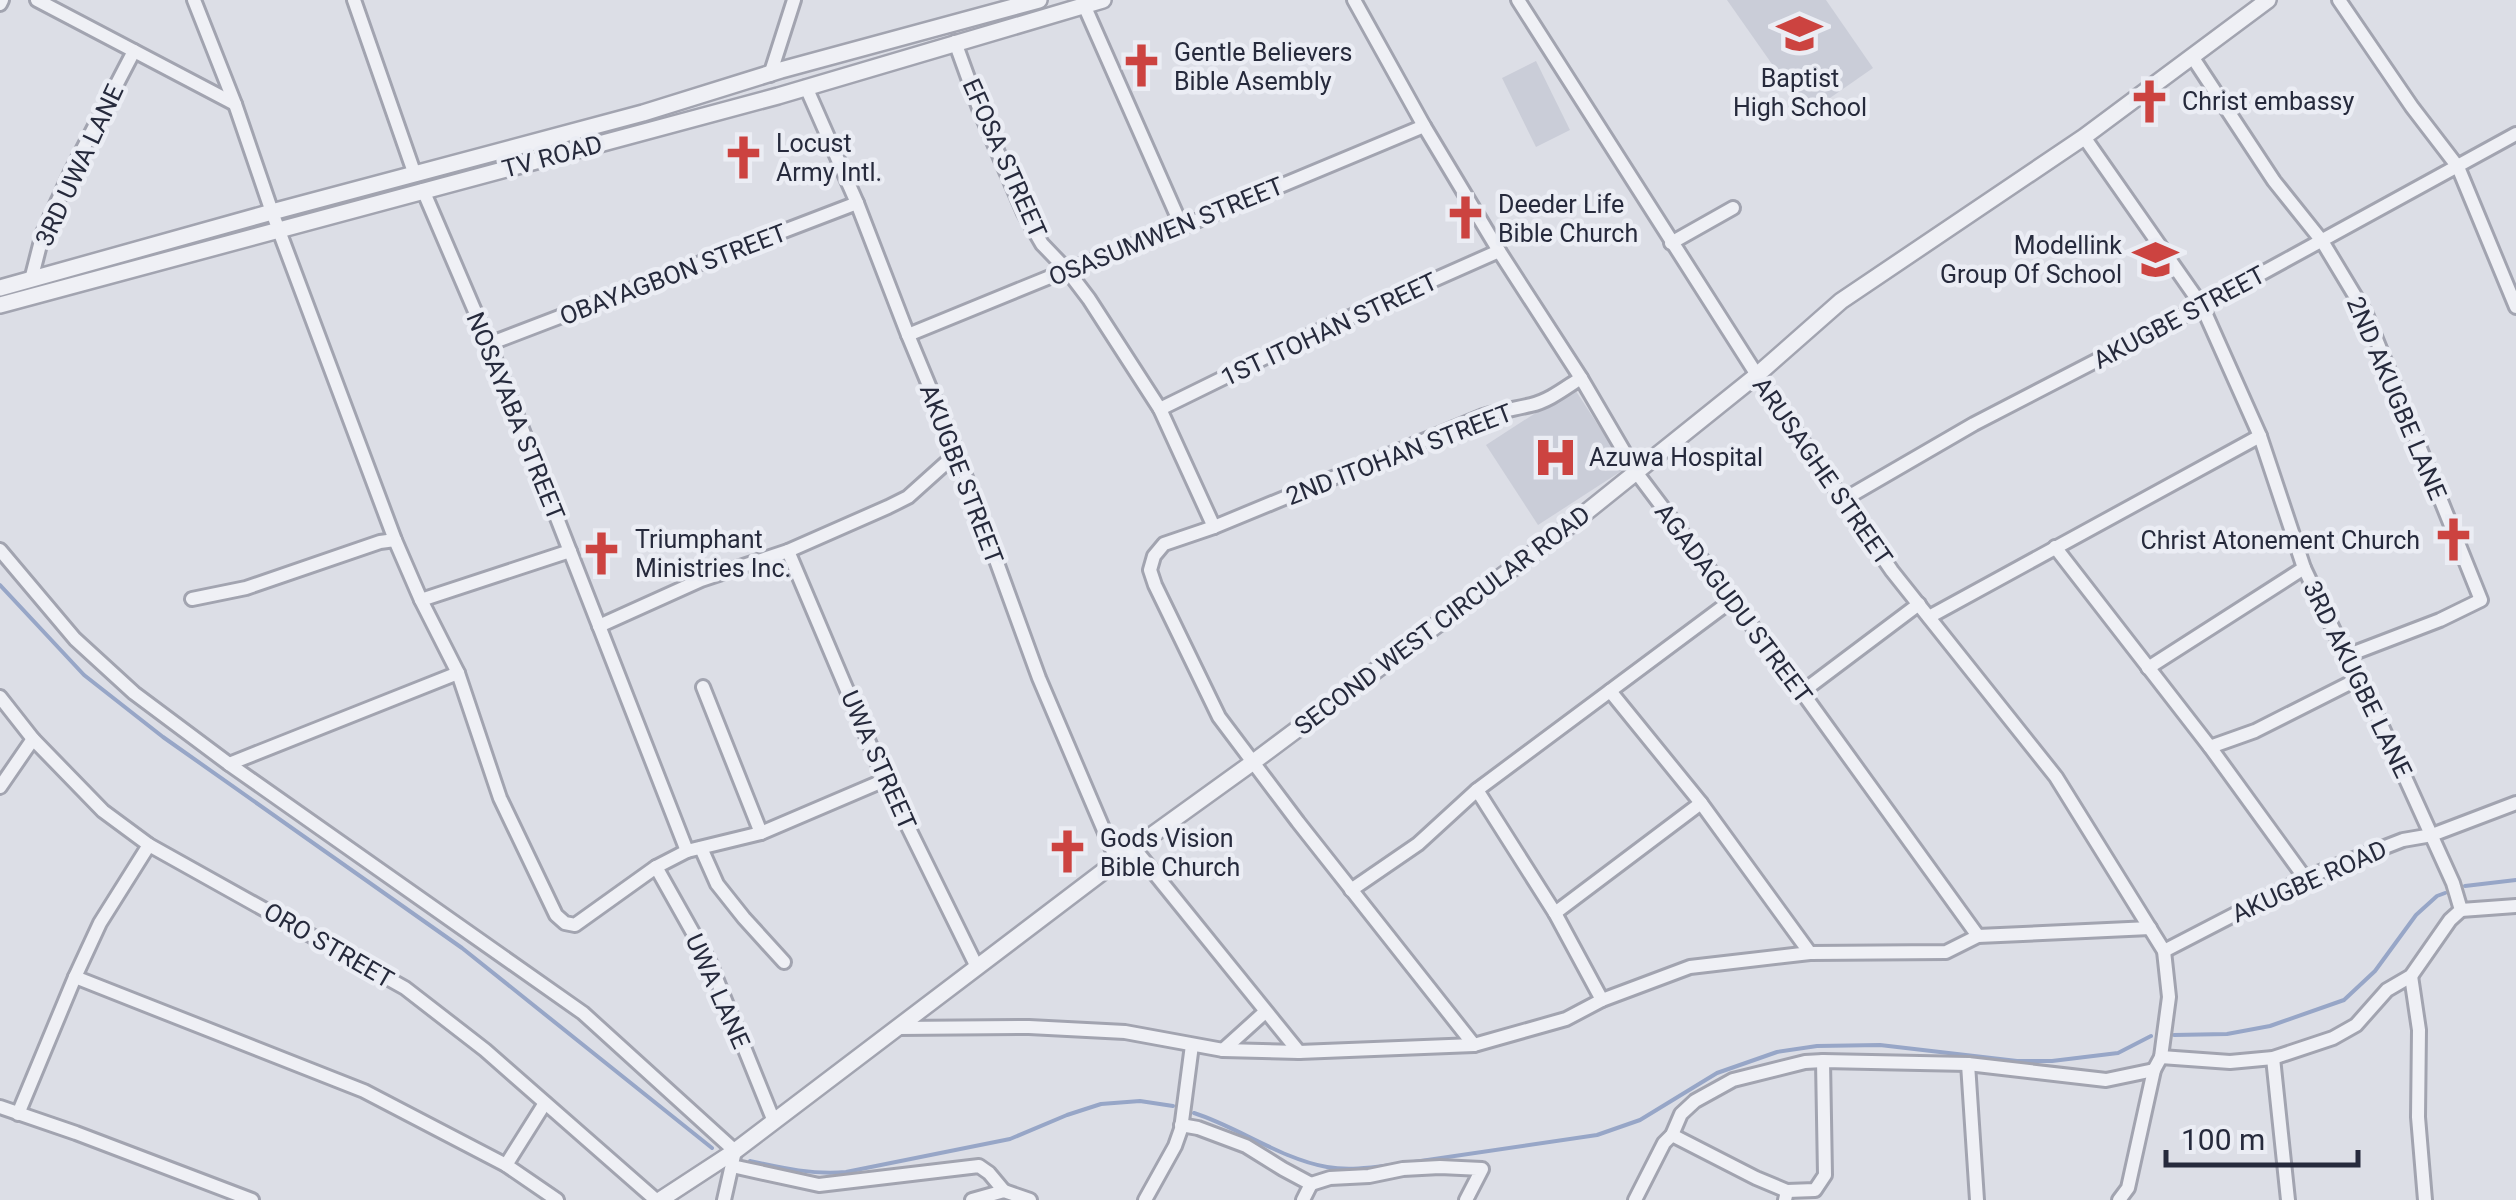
<svg xmlns="http://www.w3.org/2000/svg" width="2516" height="1200" font-family="Roboto,sans-serif">
<style>
.built{fill:#cacdd8}
.lines{fill:none;stroke-linecap:round;stroke-linejoin:round}
.stream{stroke:#97a6c7;stroke-width:4}
.minor-casing{stroke:#a2a4b0;stroke-width:18}
.tertiary-casing{stroke:#a2a4b0;stroke-width:20}
.minor{stroke:#eff0f5;stroke-width:12}
.tertiary{stroke:#eff0f5;stroke-width:15}
.labels{text-anchor:middle;stroke-width:9;stroke-linejoin:round;paint-order:stroke}
.poi-label{font-size:25px;fill:#262a3c;stroke:#ebedf4;text-anchor:start}
.street-label{font-size:25px;fill:#262a3c;stroke:#ebedf4}
</style>
<rect width="100%" height="100%" fill="#dcdee6"/>
<g class="built">
<path d="M1727,0h99l47,68 -66,46z"/>
<path d="M1536,61l34,69 -34,17 -34,-69z"/>
<path d="M1574,388l52,80 -88,57 -52,-80z"/>
</g>
<g class="lines">
<g class="stream">
<path d="M0,585l84,90 79,62 299,211 250,200"/>
<path d="M2465,886l51,-6"/>
<path d="M2174,1035l53,-1 43,-8 74,-26 31,-29 41,-56 21,-19 8,-3"/>
<path d="M1194,1113c44,14 87,46 133,54 24,4 47,0 71,-3"/>
<path d="M750,1161c32,7 63,14 96,11l164,-33 57,-24 34,-11 39,-3 33,5"/>
<path d="M1407,1163l190,-28 43,-15 77,-47 60,-21 40,-6 63,-1 137,16h35l66,-8 33,-17"/>
</g>
<defs>
<g id="minor">
<path d="M37,0l198,104"/>
<path d="M194,0l41,104 37,108 123,328 26,60 37,73 42,125 56,117 9,8 10,2 81,-58 31,-16"/>
<path d="M354,0l61,175"/>
<path d="M1354,0l70,126 75,125 82,127 55,94 166,220 176,244"/>
<path d="M1518,0l239,375 135,196 164,206 108,174 5,46 -8,60 -7,13 -26,118 -9,12"/>
<path d="M2339,0l73,107 46,60 58,140"/>
<path d="M0,4l2,-4"/>
<path d="M1084,5l98,222"/>
<path d="M955,42l25,69 44,102 18,31 25,26 22,29 71,110 54,118"/>
<path d="M2193,58l81,123 48,60 44,73 115,286 -41,20 -94,36"/>
<path d="M770,75l24,-75"/>
<path d="M806,87l51,116 51,132 49,118 82,225 78,183"/>
<path d="M2084,137l118,169 58,130 44,132 42,88 14,22 93,205 8,27 -11,10 -39,56 -24,14 -31,35 -23,13 -60,20 -43,4 -69,-5"/>
<path d="M423,190l66,154 198,507 74,-18 124,-53"/>
<path d="M1671,243l62,-35"/>
<path d="M31,280l12,-47 28,-61 63,-121"/>
<path d="M908,335l159,-65 115,-43 242,-101"/>
<path d="M489,344l368,-141"/>
<path d="M1160,409l163,-80 176,-78"/>
<path d="M1843,500l131,-76 228,-118 314,-172"/>
<path d="M2055,547l155,200 95,131"/>
<path d="M0,550l75,89 59,54 95,71 354,249 152,138 -11,49"/>
<path d="M788,551l97,229 92,187"/>
<path d="M192,599l54,-11 134,-46 15,-2"/>
<path d="M421,600l149,-49"/>
<path d="M1929,617l331,-181"/>
<path d="M599,626l102,-46 87,-29 100,-44 20,-10 49,-44"/>
<path d="M2148,668l156,-100"/>
<path d="M703,687l58,146"/>
<path d="M1610,691l91,112 109,150"/>
<path d="M1802,692l117,-88"/>
<path d="M0,697l33,42 70,72 46,34 256,143 80,62 171,150"/>
<path d="M2210,747l45,-16 105,-53"/>
<path d="M229,764l229,-91"/>
<path d="M0,787l33,-48"/>
<path d="M1477,790l78,123 47,87"/>
<path d="M701,848l16,36 27,34 40,44"/>
<path d="M1134,848l165,204"/>
<path d="M656,867l54,96 63,156"/>
<path d="M1351,890l67,-46 59,-54 255,-190"/>
<path d="M2461,910l55,-4"/>
<path d="M1555,913l146,-110"/>
<path d="M2164,951l141,-73 98,-38 29,-5 84,-32"/>
<path d="M2411,976l8,54 -1,87 7,83"/>
<path d="M75,977l289,114 142,74 51,35"/>
<path d="M898,1028l131,-1 96,5 98,18 76,2 175,-7 92,-26 36,-19 88,-33 120,-14 136,-1 32,-16 172,-8"/>
<path d="M1474,1045l-176,-223 -79,-105 -64,-132 -5,-15 4,-14 10,-12 50,-17 269,-111c16,-5 31,-7 48,-11 18,-4 34,-17 50,-27"/>
<path d="M1223,1050l42,-38"/>
<path d="M2273,1058l15,142"/>
<path d="M1968,1064l9,136"/>
<path d="M0,1107l76,26 176,67"/>
<path d="M18,1114l57,-137 25,-54 49,-78"/>
<path d="M1181,1125l17,3 48,18 37,23 28,15 19,-6 39,-2 34,-7 37,-2 42,2 -16,31"/>
<path d="M1672,1135l84,43 31,13 -2,9"/>
<path d="M506,1165l39,-62"/>
<path d="M732,1166l87,19 160,-19 10,7 15,18"/>
<path d="M1787,1191l28,-1 10,-15 -2,-114"/>
<path d="M972,1200l32,-9 26,9"/>
<path d="M1145,1200l30,-54 6,-17 11,-84"/>
<path d="M1303,1200l8,-16"/>
<path d="M1635,1200l29,-57 8,-8 9,-21 14,-13 38,-21 72,-18 18,-1 145,3 138,16 48,-10"/>
</g>
<g id="tertiary">
<path d="M0,288l272,-76 371,-99 138,-43 258,-70"/>
<path d="M0,305l778,-209 325,-96"/>
<path d="M660,1200l75,-49 399,-303 118,-85 317,-237 188,-151 84,-74 243,-164 184,-137"/>
</g>
</defs>
<use href="#minor" class="minor-casing"/>
<use href="#tertiary" class="tertiary-casing"/>
<use href="#minor" class="minor"/>
<use href="#tertiary" class="tertiary"/>
</g>
<defs>
<symbol id="university-bare" viewBox="-9 -9 18 18"><path d="M0-5L7-2L0 1L-7-2ZM-4 1L0 2.5L4 1V4Q0 6-4 4Z" fill="#cc4340" stroke="#ebedf4" stroke-width="2.5" paint-order="stroke"/></symbol>
<symbol id="church-bare" viewBox="-9 -9 18 18"><path d="M-1.2-6h2.4v3.5h3.3v2.4h-3.3V6h-2.4V-.1h-3.3v-2.4h3.3Z" fill="#cc4340" stroke="#ebedf4" stroke-width="2.5" paint-order="stroke"/></symbol>
<symbol id="school-bare" viewBox="-9 -9 18 18"><path d="M0-5L7-2L0 1L-7-2ZM-4 1L0 2.5L4 1V4Q0 6-4 4Z" fill="#cc4340" stroke="#ebedf4" stroke-width="2.5" paint-order="stroke"/></symbol>
<symbol id="hospital-bare" viewBox="-9 -9 18 18"><path d="M-5-5h3v3.5h4V-5h3V5h-3V1.5h-4V5h-3Z" fill="#cc4340" stroke="#ebedf4" stroke-width="2.5" paint-order="stroke"/></symbol>
</defs>
<g fill-rule="evenodd">
<use href="#university-bare" x="1768" y="2" width="63" height="63"/>
<use href="#church-bare" x="1110" y="34" width="63" height="63"/>
<use href="#church-bare" x="2118" y="70" width="63" height="63"/>
<use href="#church-bare" x="712" y="126" width="63" height="63"/>
<use href="#church-bare" x="1434" y="186" width="63" height="63"/>
<use href="#school-bare" x="2124" y="228" width="63" height="63"/>
<use href="#hospital-bare" x="1524" y="426" width="63" height="63"/>
<use href="#church-bare" x="2422" y="508" width="63" height="63"/>
<use href="#church-bare" x="570" y="522" width="63" height="63"/>
<use href="#church-bare" x="1036" y="820" width="63" height="63"/>
</g>
<g class="labels">
<g class="poi-label">
<text x="1174" y="61">Gentle Believers<tspan x="1174" dy="29">Bible Asembly</tspan></text>
<text x="1800" y="87" text-anchor="middle">Baptist<tspan x="1800" dy="29">High School</tspan></text>
<text x="2182" y="110">Christ embassy</text>
<text x="776" y="152">Locust<tspan x="776" dy="29">Army Intl.</tspan></text>
<text x="1498" y="213">Deeder Life<tspan x="1498" dy="29">Bible Church</tspan></text>
<text x="2122" y="254" text-anchor="end">Modellink<tspan x="2122" dy="29">Group Of School</tspan></text>
<text x="1589" y="466">Azuwa Hospital</text>
<text x="635" y="548">Triumphant<tspan x="635" dy="29">Ministries Inc.</tspan></text>
<text x="2420" y="549" text-anchor="end">Christ Atonement Church</text>
<text x="1100" y="847">Gods Vision<tspan x="1100" dy="29">Bible Church</tspan></text>
</g>
<g class="street-label">
<text transform="translate(552 156) rotate(-15)" y="9">TV ROAD</text>
<text transform="translate(1005 158) rotate(66)" y="9">EFOSA STREET</text>
<text transform="translate(79 165) rotate(-65)" y="9">3RD UWA LANE</text>
<text transform="translate(1166 231) rotate(-22)" y="9">OSASUMWEN STREET</text>
<text transform="translate(673 274) rotate(-21)" y="9">OBAYAGBON STREET</text>
<text transform="translate(2179 317) rotate(-28)" y="9">AKUGBE STREET</text>
<text transform="translate(1329 329) rotate(-25)" y="9">1ST ITOHAN STREET</text>
<text transform="translate(2397 398) rotate(67)" y="9">2ND AKUGBE LANE</text>
<text transform="translate(516 416) rotate(68)" y="9">NOSAYABA STREET</text>
<text transform="translate(1399 454) rotate(-21)" y="9">2ND ITOHAN STREET</text>
<text transform="translate(1823 471) rotate(55)" y="9">ARUSAGHE STREET</text>
<text transform="translate(962 474) rotate(69)" y="9">AKUGBE STREET</text>
<text transform="translate(1734 603) rotate(53)" y="9">AGADAGUDU STREET</text>
<text transform="translate(1442 620) rotate(-37)" y="9">SECOND WEST CIRCULAR ROAD</text>
<text transform="translate(2358 679) rotate(64)" y="9">3RD AKUGBE LANE</text>
<text transform="translate(879 760) rotate(66)" y="9">UWA STREET</text>
<text transform="translate(2309 881) rotate(-24)" y="9">AKUGBE ROAD</text>
<text transform="translate(329 945) rotate(30)" y="9">ORO STREET</text>
<text transform="translate(718 991) rotate(66)" y="9">UWA LANE</text>
</g>
</g>
<path d="M2166 1150v15h192v-15" fill="none" stroke="#262a3c" stroke-width="5"/>
<text x="2181" y="1150" font-size="30" fill="#262a3c" stroke="#ebedf4" stroke-width="8" paint-order="stroke">100 m</text>
</svg>
